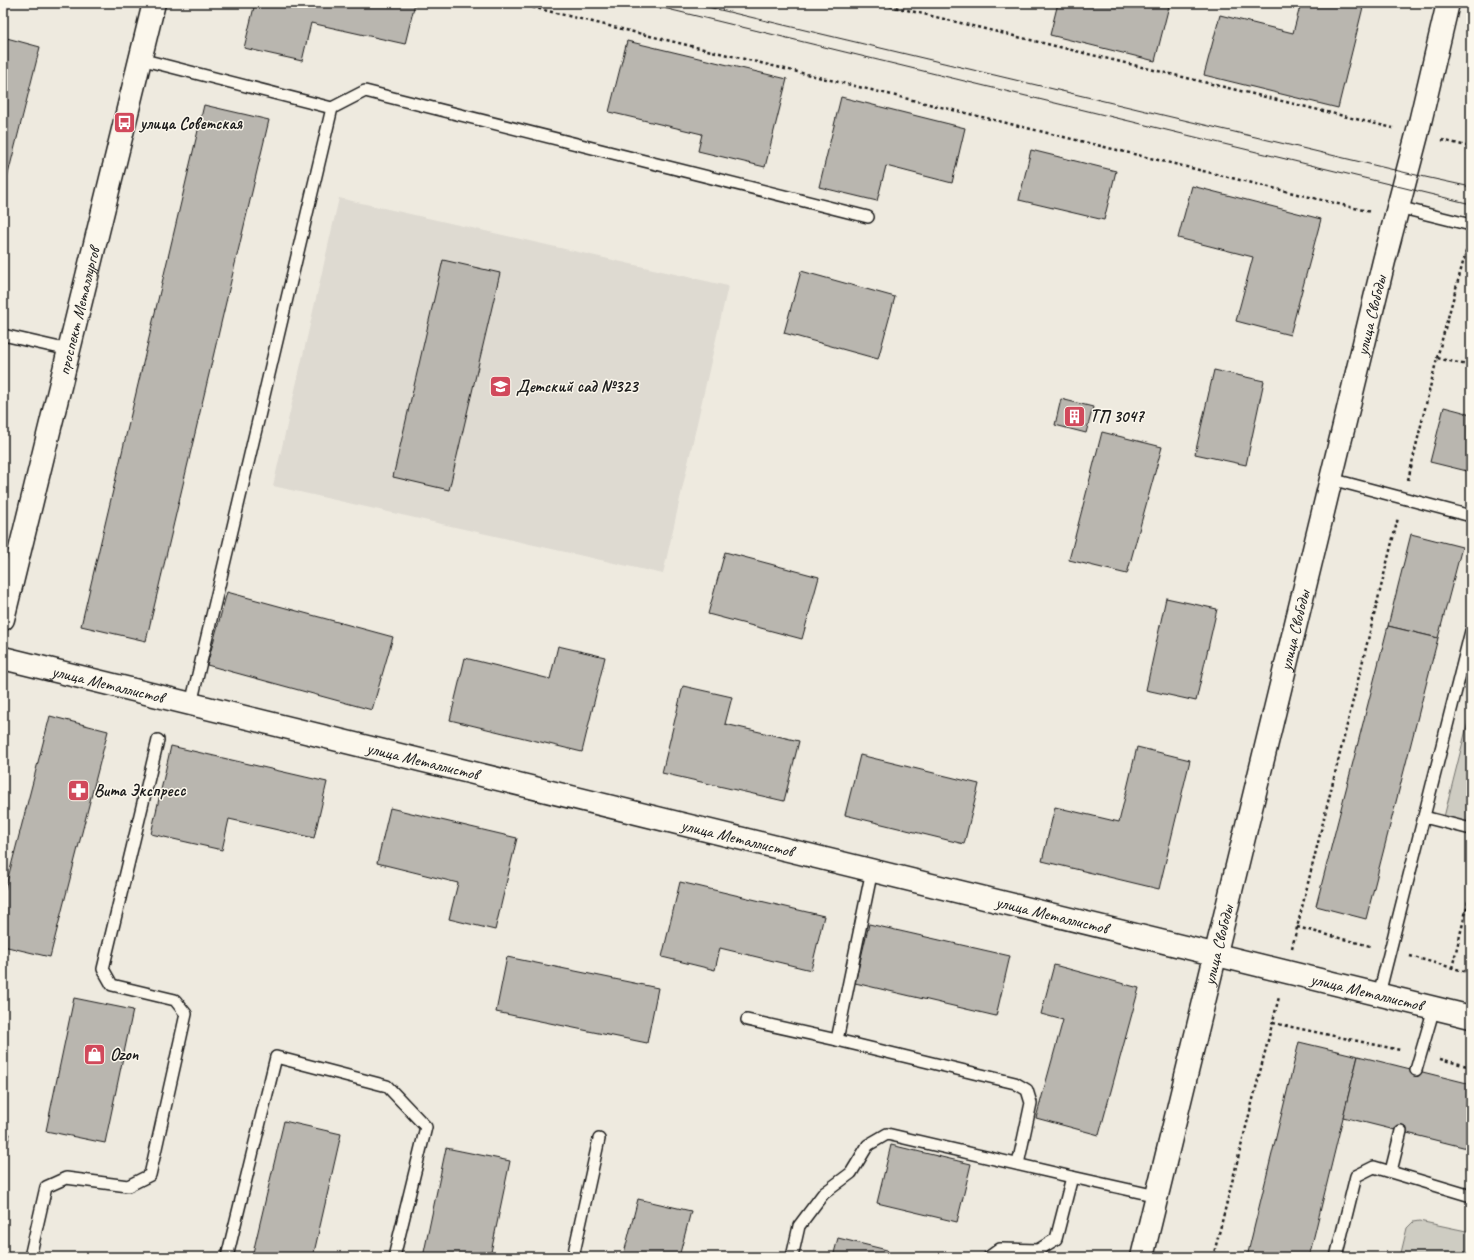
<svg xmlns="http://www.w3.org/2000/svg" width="1474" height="1260" font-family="Caveat,sans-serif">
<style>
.built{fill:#dedad1}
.green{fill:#ceccc2;stroke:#75746f}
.building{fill:#b9b6af;stroke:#1c1c1c}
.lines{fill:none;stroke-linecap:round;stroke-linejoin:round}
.service-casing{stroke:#1c1c1c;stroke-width:14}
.minor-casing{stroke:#1c1c1c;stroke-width:25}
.tertiary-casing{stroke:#1c1c1c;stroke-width:25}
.path{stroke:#1c1c1c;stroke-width:2.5;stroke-dasharray:3 3;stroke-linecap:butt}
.service{stroke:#fbf7ec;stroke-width:11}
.minor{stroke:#fbf7ec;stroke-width:22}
.tertiary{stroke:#fbf7ec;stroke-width:22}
.tram{stroke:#1c1c1c;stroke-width:1}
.labels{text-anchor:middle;stroke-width:3;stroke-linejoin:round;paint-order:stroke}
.poi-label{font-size:17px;font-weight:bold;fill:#1c1c1c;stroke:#fbf7ec;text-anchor:start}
.street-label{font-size:17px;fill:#1c1c1c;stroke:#fbf7ec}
</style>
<rect width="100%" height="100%" fill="#eeeadf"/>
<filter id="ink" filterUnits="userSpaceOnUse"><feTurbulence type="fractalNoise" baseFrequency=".025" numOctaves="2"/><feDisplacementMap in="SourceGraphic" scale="8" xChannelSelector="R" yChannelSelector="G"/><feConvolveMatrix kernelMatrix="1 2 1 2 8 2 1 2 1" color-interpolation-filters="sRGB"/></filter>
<g filter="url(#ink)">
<path class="built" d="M339,198l389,88 -65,288 -390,-88z"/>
<g class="green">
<path d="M1471,710v114l-27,-7z"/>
<path d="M1419,1221l52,11v25h-71l7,-29 6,-6z"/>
</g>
<g class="building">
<path d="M255,3h160l-10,41 -94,-21 -9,38 -58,-13z"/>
<path d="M1058,3h99l12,3 -14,55 -105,-26z"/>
<path d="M1301,3h63l-26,105 -134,-33 16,-60 73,18z"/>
<path d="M3,37l37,10 -37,147z"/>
<path d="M627,41l160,38 -22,88 -67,-16 4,-17 -93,-22z"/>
<path d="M841,97l124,31 -13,55 -66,-17 -9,35 -58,-14z"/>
<path d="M204,105l65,15 -123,521 -65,-15z"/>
<path d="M1031,150l85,21 -12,49 -85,-20z"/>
<path d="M1192,186l129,33 -31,116 -54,-14 17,-64 -75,-19z"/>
<path d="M443,260l57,13 -51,217 -56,-13z"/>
<path d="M801,271l94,26 -17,62 -94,-26z"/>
<path d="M1214,370l50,11 -18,84 -51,-11z"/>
<path d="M1061,399l32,8 -7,26 -31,-8z"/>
<path d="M1444,407l27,7v58l-41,-10z"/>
<path d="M1102,432l60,15 -35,127 -58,-14z"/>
<path d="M1411,534l51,13 -24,91 -50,-12z"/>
<path d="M725,552l94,25 -17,62 -94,-25z"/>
<path d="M227,592l166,45 -21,73 -165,-45z"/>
<path d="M1166,598l51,11 -21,92 -50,-11z"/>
<path d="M1388,626l50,12 -72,281 -50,-13z"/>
<path d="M558,646l47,11 -23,95 -132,-32 15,-62 85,21z"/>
<path d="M683,686l49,11 -7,27 74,17 -15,60 -122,-28z"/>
<path d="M50,716l58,15 -58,226 -47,-11v-49z"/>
<path d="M171,746l156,36 -13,56 -85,-19 -7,31 -71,-16z"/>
<path d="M1137,747l53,13 -31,129 -117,-28 13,-54 64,15z"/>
<path d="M860,755l119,29 -15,60 -119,-29z"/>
<path d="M390,808l127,30 -22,92 -46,-11 9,-36 -81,-20z"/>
<path d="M680,882l144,34 -13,54 -91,-22 -5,22 -53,-13z"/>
<path d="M869,924l141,32 -14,60 -141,-33z"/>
<path d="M507,957l151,31 -11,55 -151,-31z"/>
<path d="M1054,965l85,23 -40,147 -63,-17 27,-98 -22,-6z"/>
<path d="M74,998l59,12 -28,133 -59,-12z"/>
<path d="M1299,1042l59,14 -49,201h-62z"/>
<path d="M1358,1056l113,28v65l-128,-32z"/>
<path d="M284,1121l57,13 -28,123h-61z"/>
<path d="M3,1132l7,2 -7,28z"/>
<path d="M891,1145l80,19 -14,58 -80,-19z"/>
<path d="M446,1148l64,13 -20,96h-67z"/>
<path d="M638,1199l53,12 -12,46h-56z"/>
<path d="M838,1238l49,12 -2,7h-52z"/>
</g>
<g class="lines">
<defs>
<g id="service">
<path d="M140,59l192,49 33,-17 503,126"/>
<path d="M1398,207l73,18"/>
<path d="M3,335l66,15"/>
<path d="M1331,479l140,37"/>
<path d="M191,704l141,-596"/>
<path d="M1424,817l47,12"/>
<path d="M872,870l-35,170 178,43 12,7 4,13 -13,61"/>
<path d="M1379,994l92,-363"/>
<path d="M747,1020l90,20"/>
<path d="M1416,1070l18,-62"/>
<path d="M1391,1171l10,-40"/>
<path d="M30,1257l16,-70 20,-9 62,8 22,-11 36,-161 -11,-14 -63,-15 -9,-16 55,-229"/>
<path d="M227,1257l49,-200 111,29 39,41 -32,130"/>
<path d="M573,1257l26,-118"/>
<path d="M792,1257l7,-31 24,-32 28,-21 17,-28 19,-11 185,43"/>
<path d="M989,1257l11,-8 38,1 18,-11 16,-62 85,19"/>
<path d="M1336,1257l20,-81 18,-9 97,29"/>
</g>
<g id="minor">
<path id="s1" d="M3,658l1468,359"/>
</g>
<g id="tertiary">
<path id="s2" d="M3,619l151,-616"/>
<path id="s3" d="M1142,1257l242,-996 33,-126 31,-132"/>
</g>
</defs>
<use href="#service" class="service-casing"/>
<use href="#minor" class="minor-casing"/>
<use href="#tertiary" class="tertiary-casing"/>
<g class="path">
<path d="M515,3l856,209"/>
<path d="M878,3l515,125"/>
<path d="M1442,140l29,7"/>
<path d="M1437,358l31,-114"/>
<path d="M1408,480l29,-122 34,8"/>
<path d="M1297,927l73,19"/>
<path d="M1292,948l106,-430"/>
<path d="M1410,956l61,17"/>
<path d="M1452,968l19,-78"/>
<path d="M1273,1023l127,27"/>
<path d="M1440,1059l31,8"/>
<path d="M1213,1257l66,-260"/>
</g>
<use href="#service" class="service"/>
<use href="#minor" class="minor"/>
<use href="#tertiary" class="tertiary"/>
<g class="tram">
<path d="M643,3l828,201"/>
<path d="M691,3l716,170 64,14"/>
</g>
</g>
</g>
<defs>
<symbol id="bus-square" viewBox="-11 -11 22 22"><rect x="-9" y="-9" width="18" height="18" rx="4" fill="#d1495b" stroke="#fbf7ec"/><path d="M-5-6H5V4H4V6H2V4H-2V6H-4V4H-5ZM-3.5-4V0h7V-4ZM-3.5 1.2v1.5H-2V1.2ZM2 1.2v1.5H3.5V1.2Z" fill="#fff"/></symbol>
<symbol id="school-square" viewBox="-11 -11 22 22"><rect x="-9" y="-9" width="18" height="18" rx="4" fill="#d1495b" stroke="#fbf7ec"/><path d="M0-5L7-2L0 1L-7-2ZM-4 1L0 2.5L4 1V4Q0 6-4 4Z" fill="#fff"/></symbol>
<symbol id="building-square" viewBox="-11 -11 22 22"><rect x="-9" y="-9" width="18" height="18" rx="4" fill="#d1495b" stroke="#fbf7ec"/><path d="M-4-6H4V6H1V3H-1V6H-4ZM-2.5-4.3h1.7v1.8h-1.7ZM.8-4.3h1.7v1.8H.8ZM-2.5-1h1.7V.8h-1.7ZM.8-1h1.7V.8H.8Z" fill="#fff"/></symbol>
<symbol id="pharmacy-square" viewBox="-11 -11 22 22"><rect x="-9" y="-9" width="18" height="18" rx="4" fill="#d1495b" stroke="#fbf7ec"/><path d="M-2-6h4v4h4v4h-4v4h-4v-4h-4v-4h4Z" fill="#fff"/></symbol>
<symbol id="shop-square" viewBox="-11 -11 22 22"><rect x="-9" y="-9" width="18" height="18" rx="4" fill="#d1495b" stroke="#fbf7ec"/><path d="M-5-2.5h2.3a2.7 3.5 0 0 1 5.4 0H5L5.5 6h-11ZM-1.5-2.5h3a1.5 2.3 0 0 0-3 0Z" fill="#fff"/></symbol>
</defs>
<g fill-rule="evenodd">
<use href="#bus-square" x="112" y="110" width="25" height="25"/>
<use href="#school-square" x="488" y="374" width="25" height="25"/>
<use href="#building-square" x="1062" y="404" width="25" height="25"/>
<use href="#pharmacy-square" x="66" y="778" width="25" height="25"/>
<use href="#shop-square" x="82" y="1042" width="25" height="25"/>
</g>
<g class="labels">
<g class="poi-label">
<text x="140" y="129">улица Советская</text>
<text x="516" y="392">Детский сад №323</text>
<text x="1090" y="422">ТП 3047</text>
<text x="94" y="796">Вита Экспресс</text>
<text x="110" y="1060">Ozon</text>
</g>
<g class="street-label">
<text dy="6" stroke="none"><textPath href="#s2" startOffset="317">проспект Металлургов</textPath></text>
<text dy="6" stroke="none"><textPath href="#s3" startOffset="969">улица Свободы</textPath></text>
<text dy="6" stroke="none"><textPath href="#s3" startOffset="645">улица Свободы</textPath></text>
<text dy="6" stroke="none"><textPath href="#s1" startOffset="108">улица Металлистов</textPath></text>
<text dy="6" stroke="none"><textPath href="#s1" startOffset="432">улица Металлистов</textPath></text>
<text dy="6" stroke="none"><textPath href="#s1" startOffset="756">улица Металлистов</textPath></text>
<text dy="6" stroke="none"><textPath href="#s1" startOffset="1080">улица Металлистов</textPath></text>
<text dy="6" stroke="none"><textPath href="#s3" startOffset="321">улица Свободы</textPath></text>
<text dy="6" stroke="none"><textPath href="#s1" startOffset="1404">улица Металлистов</textPath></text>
</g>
</g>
<rect width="1474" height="1260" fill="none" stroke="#fbf7ec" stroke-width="16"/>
<rect x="8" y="8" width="1458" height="1244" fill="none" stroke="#1c1c1c" stroke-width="1.5" filter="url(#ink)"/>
</svg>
